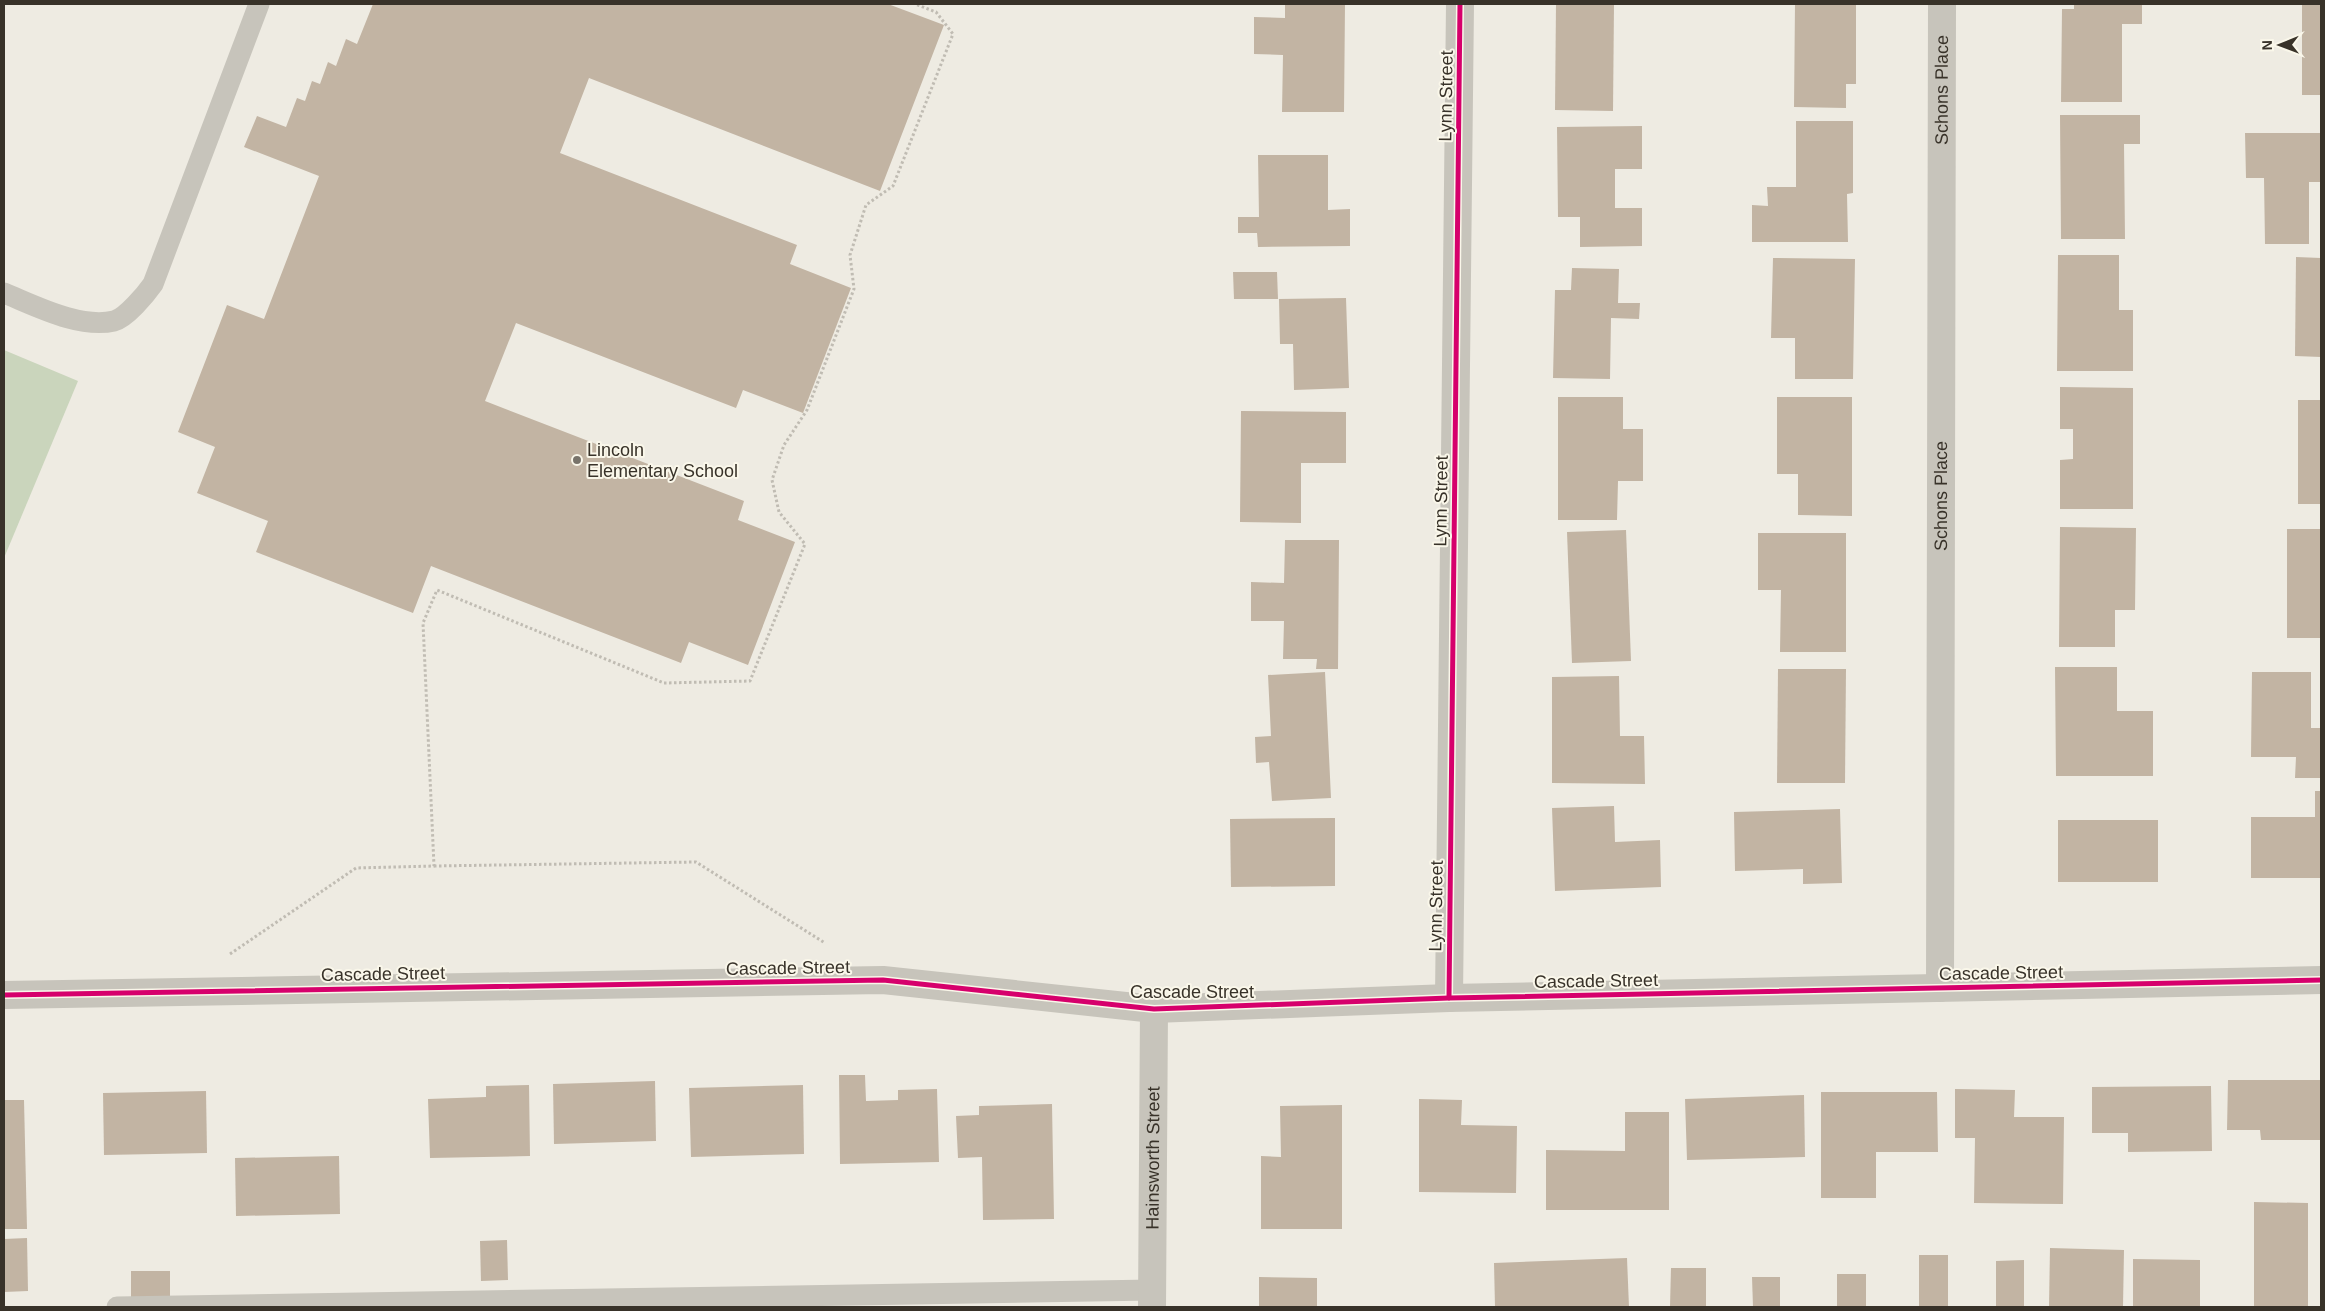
<svg xmlns="http://www.w3.org/2000/svg" width="2325" height="1311" font-family="Helvetica,sans-serif">
<style>
.green{fill:#cad5bc}
.building{fill:#c2b4a3}
.lines{fill:none;stroke-linecap:round;stroke-linejoin:round}
.path{stroke:#c0bcb3;stroke-width:3;stroke-dasharray:2.5 2.5;stroke-linecap:butt}
.service{stroke:#c7c4bb;stroke-width:21}
.minor{stroke:#c7c4bb;stroke-width:28}
.cycleway-casing{stroke:#faf7ea;stroke-width:8}
.cycleway{stroke:#d6006c;stroke-width:5}
.poi-dot{fill:#78736a;stroke:#faf7ea;stroke-width:2}
.labels{text-anchor:middle;stroke-width:4;stroke-linejoin:round;paint-order:stroke}
.street-label{font-size:18px;fill:#383229;stroke:#faf7ea}
.poi-label{font-size:18px;fill:#383229;stroke:#faf7ea;text-anchor:start}
</style>
<rect width="100%" height="100%" fill="#eeebe2"/>
<path class="green" d="M4,350l74,31 -74,177z"/>
<g class="building">
<path d="M373,4h515l56,21 -64,166 -291,-113 -29,75 237,92 -7,19 61,24 -48,125 -60,-23 -7,18 -220,-85 -31,78 259,100 -6,19 57,22 -47,123 -59,-23 -8,21 -250,-97 -18,47 -157,-61 12,-31 -71,-28 18,-46 -37,-15 49,-127 37,14 55,-143 -75,-29 13,-31 29,11 11,-29 8,3 7,-20 8,3 8,-22 8,4 10,-27 11,5z"/>
<path d="M1285,4h60l-1,108h-62l1,-57 -29,-1v-37l31,1z"/>
<path d="M1556,4h58l-1,107 -58,-1z"/>
<path d="M1795,4h61v80h-10v24l-52,-1z"/>
<path d="M2074,4h68v20h-20v78h-61l1,-93h12z"/>
<rect x="2302" y="4" width="19" height="91"/>
<path d="M2060,115h80v29h-16l1,95h-64z"/>
<path d="M1796,121h57v72l-6,1 1,48h-96v-37l16,1 -1,-19h29z"/>
<path d="M1642,126v43h-27v39h27v38l-62,1v-30h-22l-1,-90z"/>
<path d="M2245,133h76v49h-12v62h-44l-1,-66h-18z"/>
<path d="M1258,155h70v55l22,-1v37l-92,1 -1,-14h-19v-16h21z"/>
<path d="M2058,255h61v55h14v61h-76z"/>
<path d="M2296,257l25,1v99l-26,-1z"/>
<path d="M1773,258l82,1 -2,120h-58v-41h-24z"/>
<path d="M1572,268l47,1 -1,34h22l-1,16 -28,-1 -1,61 -57,-1 2,-88h16z"/>
<path d="M1233,272h44l1,27h-44z"/>
<path d="M1346,298l3,90 -55,2 -1,-46h-13l-1,-45z"/>
<path d="M2060,387l73,1v121h-73v-49l13,-1v-30h-13z"/>
<path d="M1558,397h65v32h20v52h-25l-1,39h-59z"/>
<path d="M1777,397h75v119l-54,-1v-41h-21z"/>
<rect x="2298" y="400" width="23" height="104"/>
<path d="M1241,411l105,1v51h-45v60l-61,-1z"/>
<path d="M2060,527l76,1 -1,82h-20v37h-56z"/>
<rect x="2287" y="529" width="34" height="109"/>
<path d="M1626,530l5,131 -59,2 -5,-131z"/>
<path d="M1758,533h88v119h-66l1,-62h-23z"/>
<path d="M1285,540h54l-1,129h-22l1,-10h-34l1,-38h-33v-39l33,1z"/>
<path d="M2055,667h62v44h36v65h-97z"/>
<path d="M1778,669h68l-1,114h-68z"/>
<path d="M1325,672l6,126 -59,3 -3,-39 -13,1 -1,-26 16,-1 -3,-61z"/>
<path d="M2252,672h59v56h10v50h-26l1,-21h-45z"/>
<path d="M1619,676l1,60h24l1,48 -93,-1v-106z"/>
<path d="M2315,791h6v87h-70v-61h64z"/>
<path d="M1614,806l1,36 45,-2 1,47 -106,4 -3,-83z"/>
<path d="M1840,809l2,74 -39,1v-15l-68,2 -1,-59z"/>
<path d="M1335,818v68l-104,1 -1,-68z"/>
<rect x="2058" y="820" width="100" height="62"/>
<path d="M839,1075h26l1,26 32,-1v-10l39,-1 2,73 -99,2z"/>
<path d="M2228,1080h93v60h-60l-1,-10h-33z"/>
<path d="M655,1081l1,60 -102,3 -1,-60z"/>
<path d="M529,1085l1,71 -100,2 -2,-59 58,-2v-11z"/>
<path d="M803,1085l1,69 -113,3 -2,-69z"/>
<path d="M2211,1086l1,65 -84,1v-19h-36v-46z"/>
<path d="M1955,1089l60,1 -1,27h50l-1,87 -89,-1 1,-65h-20z"/>
<path d="M206,1091l1,62 -103,2 -1,-62z"/>
<path d="M1821,1092h116l1,60h-62v46h-55z"/>
<path d="M1804,1095l1,62 -118,3 -2,-61z"/>
<path d="M1419,1099l43,1 -1,25 56,1 -1,67 -97,-1z"/>
<path d="M4,1100h20l3,129h-23z"/>
<path d="M1052,1104l2,115 -71,1 -1,-63 -24,1 -2,-42 23,-1v-9z"/>
<path d="M1342,1105v124h-81v-73l20,1 -1,-51z"/>
<path d="M1625,1112h44v98h-123v-60l79,1z"/>
<path d="M339,1156l1,58 -104,2 -1,-58z"/>
<path d="M2254,1202l54,1v104h-54z"/>
<path d="M27,1238l1,53 -24,1v-53z"/>
<path d="M507,1240l1,40 -27,1 -1,-40z"/>
<path d="M2050,1248l74,2 -1,57h-74z"/>
<rect x="1919" y="1255" width="29" height="52"/>
<path d="M1627,1258l2,49h-134l-1,-44z"/>
<path d="M2133,1259l67,1v47h-67z"/>
<path d="M2024,1260v47h-28v-46z"/>
<path d="M1671,1268h35v39h-36z"/>
<rect x="131" y="1271" width="39" height="26"/>
<rect x="1837" y="1274" width="29" height="33"/>
<path d="M1259,1277l58,1v29h-58z"/>
<path d="M1752,1277h28v30h-27z"/>
</g>
<g class="lines">
<g class="path">
<path d="M434,866l262,-4 129,81"/>
<path d="M230,954l126,-86 78,-2 -11,-243 14,-33 227,93 86,-2 55,-137 -26,-32 -7,-32 12,-35 23,-35 47,-121 -4,-34 16,-50 27,-19 60,-152 -17,-22 -21,-8"/>
</g>
<g class="service">
<path d="M4,293c32,13 76,36 110,28 12,-3 32,-27 39,-37l106,-280"/>
<path d="M117,1307l1036,-17"/>
</g>
<g class="minor">
<path id="s1" d="M1940,988l2,-984"/>
<path d="M4,995l879,-15 271,29 295,-11 872,-18"/>
<path d="M1449,998l11,-994"/>
<path id="s2" d="M1152,1307l2,-298"/>
</g>
<defs>
<g id="cycleway">
<path d="M4,995l879,-15 271,29 295,-11 872,-18"/>
<path d="M1449,998l11,-994"/>
</g>
</defs>
<use href="#cycleway" class="cycleway-casing"/>
<use href="#cycleway" class="cycleway"/>
</g>
<circle class="poi-dot" cx="577" cy="460" r="5"/>
<g class="labels">
<g class="street-label">
<text dy="6" stroke="none"><textPath href="#s1" startOffset="898">Schons Place</textPath></text>
<text transform="translate(1446 96) rotate(-89)" y="6">Lynn Street</text>
<text dy="6" stroke="none"><textPath href="#s1" startOffset="492">Schons Place</textPath></text>
<text transform="translate(1441 501) rotate(-89)" y="6">Lynn Street</text>
<text transform="translate(1436 906) rotate(-89)" y="6">Lynn Street</text>
<text transform="translate(788 968) rotate(-1)" y="6">Cascade Street</text>
<text transform="translate(2001 973) rotate(-1)" y="6">Cascade Street</text>
<text transform="translate(383 974) rotate(-1)" y="6">Cascade Street</text>
<text transform="translate(1596 981) rotate(-1)" y="6">Cascade Street</text>
<text x="1192" y="998">Cascade Street</text>
<text dy="6" stroke="none"><textPath href="#s2" startOffset="149">Hainsworth Street</textPath></text>
</g>
<g class="poi-label">
<text x="587" y="456">Lincoln<tspan x="587" dy="21">Elementary School</tspan></text>
</g>
</g>
<rect width="2325" height="1311" fill="none" stroke="#383229" stroke-width="10"/>
<g transform="translate(2280 45) rotate(269)" stroke="#faf7ea" stroke-width="4" paint-order="stroke">
<path d="M0-4L9 19L0 12L-9 19Z" fill="#383229"/>
<text y="-8" font-size="14" font-weight="bold" text-anchor="middle" fill="#383229">N</text>
</g>
</svg>
